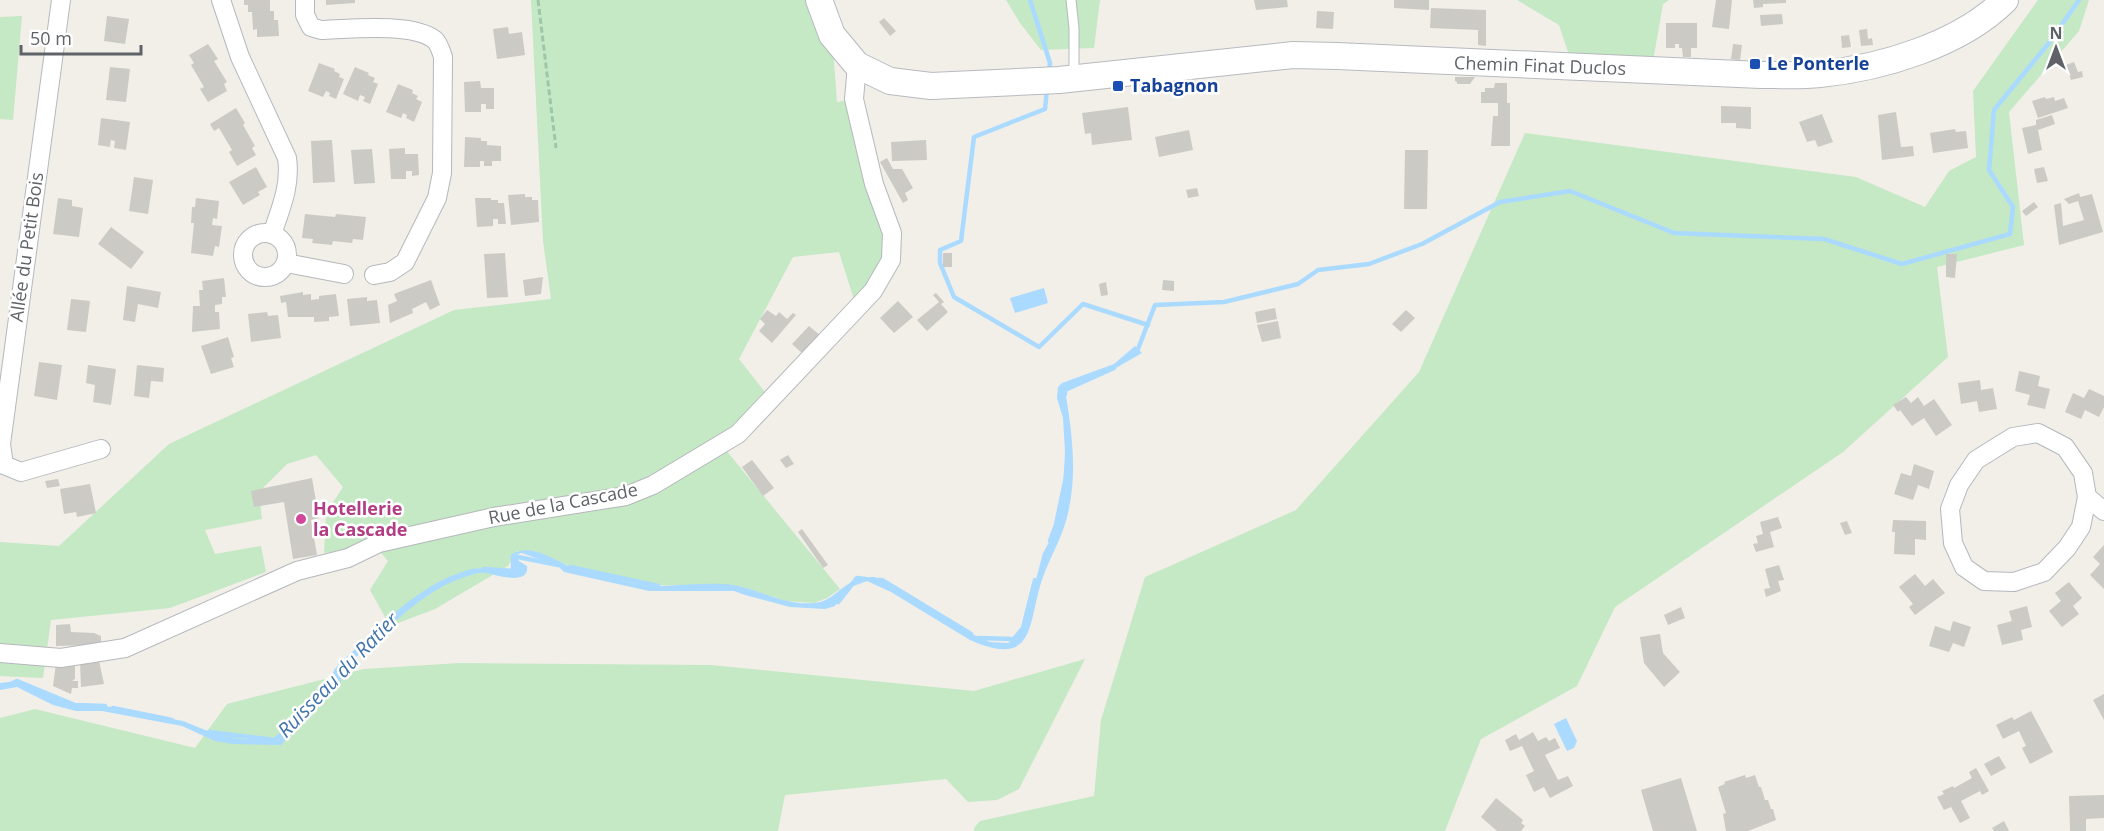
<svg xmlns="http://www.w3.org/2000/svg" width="2104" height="831" font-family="'Open Sans',sans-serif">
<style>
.green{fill:#c5e8c5}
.water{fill:#aadaff}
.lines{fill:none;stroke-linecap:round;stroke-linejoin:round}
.stream{stroke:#aadaff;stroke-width:4.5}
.building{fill:#cccac5}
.lane-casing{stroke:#b5b8bc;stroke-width:11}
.street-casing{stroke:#b5b8bc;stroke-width:20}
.secondary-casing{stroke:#b6babf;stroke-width:28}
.path{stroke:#9cc7a9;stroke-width:3;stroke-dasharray:6 3;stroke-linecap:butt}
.lane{stroke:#fff;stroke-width:9}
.street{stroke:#fff;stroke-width:18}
.secondary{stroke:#fff;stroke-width:26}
.transit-dot{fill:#1a4fb4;stroke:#fff;stroke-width:2}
.hotel-dot{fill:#d1479c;stroke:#fff;stroke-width:2}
.labels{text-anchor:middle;stroke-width:5;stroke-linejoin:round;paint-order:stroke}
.transit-label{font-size:18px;font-weight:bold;fill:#164399;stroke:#fff;text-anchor:start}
.street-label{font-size:18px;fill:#5f6368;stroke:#fff}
.hotel-label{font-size:18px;font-weight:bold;fill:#b23c85;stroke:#fff;text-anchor:start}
.water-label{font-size:20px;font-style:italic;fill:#4174aa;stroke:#fff}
</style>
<rect width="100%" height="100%" fill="#f1efe8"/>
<g class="green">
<path d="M531,0h288l13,35 5,67 17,-3 37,161 -34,49 -18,-57 -46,5 -54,102 32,41 -50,44 119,145 -13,9 -13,5 -28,-2 -47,-15 -78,-1 -77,-13 -50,-21h-17l-9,15 -73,43 -45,17 -20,-36 18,-29 -13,-15 -51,7 2,-40 17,-26 -27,-32 -29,9 -28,28 3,27 -57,11 10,24 46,-8 5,26 -96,36 -119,12 -8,58 -43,-2v-134l59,4 110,-102 285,-134 97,-11 -8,-58z"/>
<path d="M1006,0h94l-6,48 -53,2 -21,-27z"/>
<path d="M1517,0h152l-6,4 -10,57 -84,-6 -10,-30z"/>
<path d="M2038,0h51l-10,31 -70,81 15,133 -87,22 11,90 -105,95 -228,155 -38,79 -96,53 -36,92h-471v-3l6,-7 114,-25 7,-76 44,-143 151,-67 123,-138 106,-239 331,44 69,30 24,-36 27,-14 -3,-66z"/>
<path d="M22,16l-9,104 -13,-1v-102z"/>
<path d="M1085,659l-66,130 -22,11 -29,2 -22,-23 -161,16 -7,36h-778v-113l35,-9 160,39 32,-44 137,-35 96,-6 251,2 263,26z"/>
</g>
<g class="water">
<path d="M1044,288l4,15 -33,10 -5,-15z"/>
<path d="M1135,346l7,7 -33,19 -44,18c7,42 13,85 2,127 -5,21 -17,40 -24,60 -16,44 -5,93 -73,63l-79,-48 -24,-11 -19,7 -13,18 -10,3 -35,-2 -45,-12 -11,-4h-85l-85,-19 -6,-6 -36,-13 -4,1 -1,2 2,5 8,5c3,21 -33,8 -42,7 -8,-1 -16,3 -23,5 -45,15 -84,62 -121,92v12l-4,7 -25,21 -31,35 -48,-1 -18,-3 -33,-15 -80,-15h-26l-23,-6 -36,-18 -17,3v-7l17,-2 44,20 14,4h26l82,16 32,13 26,5 38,1 25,-31 30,-25v-14l4,-5c39,-35 78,-80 130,-95 16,-5 30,5 45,1l2,-3 -2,-12 1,-3c19,-10 43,9 60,15 10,4 21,6 31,8 16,4 34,9 50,10 23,0 46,-3 69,-2 31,2 58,22 90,19 24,-2 30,-28 61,-26l101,59 14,6 18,1 14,-11 21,-79 10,-18 9,-28 3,-55 -2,-34 -6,-20 1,-11 4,-4 52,-19z"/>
<path d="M1566,718l11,23 -3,7 -7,3 -13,-27z"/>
</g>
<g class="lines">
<g class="stream">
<path d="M1030,0l20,63 -1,9"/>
<path d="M1047,89l-2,20 -71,28 -13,104 -21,9v13l14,34 85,50 44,-43 65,21"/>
<path d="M1135,352l3,-3 17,-44 69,-3 74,-18 20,-14 51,-6 53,-20 78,-42 70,-11 104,42 150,6 78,25 108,-30 3,-27 -24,-37 5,-60 54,-66 31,-44"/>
<path d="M1065,394v-4l49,-22"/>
<path d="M1050,541l6,-16 10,-48"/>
<path d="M570,567l88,19"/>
<path d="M484,569l29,2v-15l45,9"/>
<path d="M877,580h5l89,54"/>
<path d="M838,602l19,-24 9,1"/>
<path d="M978,638l36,1 9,-11 12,-48"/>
<path d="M13,683l4,-2 58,24 30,1"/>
<path d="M327,692c6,-7 4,-15 10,-21"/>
<path d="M113,708l59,12"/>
<path d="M209,732l66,8 22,-20"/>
</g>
</g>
<g class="building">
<path d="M244,0h26v11h4v9h4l1,16 -22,1v-8l-4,1 -1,-18h-4v-7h-4z"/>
<path d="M326,0h29v3l-29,2z"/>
<path d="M1254,0h33l1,7 -32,3z"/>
<path d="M1394,0h35v10l-35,-2z"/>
<path d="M1716,0h16l-3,29 -17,-2z"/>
<path d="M1753,0h33v3l-23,1v3l-9,1z"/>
<path d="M1431,8l55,2v36l-8,-1v-15l-48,-2z"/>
<path d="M1317,11l17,1 -1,17 -17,-1z"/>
<path d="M1782,14l1,10 -22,2 -1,-11z"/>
<path d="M107,16l22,3 -4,25 -21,-3z"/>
<path d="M884,18l12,13 -6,5 -11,-14z"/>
<path d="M1666,23h31v25h-6v9h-8l-1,-9h-3v-4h-4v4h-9z"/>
<path d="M508,27l1,7 13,-2 3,23 -28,4 -4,-30z"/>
<path d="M1867,29l1,10 4,-1 1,7 -12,1 -2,-16z"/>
<path d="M1849,35l2,12 -9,1 -1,-12z"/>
<path d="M208,44l10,15 -4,2 13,21 -3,2 3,7 -19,11 -8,-13 4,-2 -13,-22 3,-2 -5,-8z"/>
<path d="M1733,44l9,1 -2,15 -9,-1z"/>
<path d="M2074,62l4,10 4,-1 1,6 -12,3 -5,-15z"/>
<path d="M319,63l16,6 -1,2 6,3 -1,3 5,2 -8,20 -7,-3 1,-3 -4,-2 -3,6 -15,-6z"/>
<path d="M110,67l20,2 -4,33 -20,-2z"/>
<path d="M355,67l14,6 -1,2 7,3 -2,4 5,2 -8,20 -7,-3 2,-4 -5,-2 -2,6 -15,-7z"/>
<path d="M1455,77h20l-5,7h-13v-2l-2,-1z"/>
<path d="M480,81l1,7h13v21h-8v-5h-5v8h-16l-1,-30z"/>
<path d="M1495,83h12v20h3v43h-19l2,-30h5v-13h-17v-11h4v-4h9z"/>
<path d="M398,84l15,6 -1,3 6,3 -2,3 6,3 -8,20 -8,-4 1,-3 -4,-2 -2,5 -15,-6z"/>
<path d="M2045,97l1,2 8,-2 1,4 9,-3 4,10 -30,10 -6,-17z"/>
<path d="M1721,106l30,1v22l-15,-1v-5h-15z"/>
<path d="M1128,107l4,33 -40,5 -1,-12 -6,1 -3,-21z"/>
<path d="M236,108l9,15 -2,2 12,21 -3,2 4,7 -19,11 -8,-14 3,-2 -13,-22 -5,3 -4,-7z"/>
<path d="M1896,112l5,35 12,-1 1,10 -32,4 -4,-45z"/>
<path d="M1822,114l11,28 -15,5 -3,-7 -8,2 -8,-20z"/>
<path d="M2052,115l3,9 -17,6 4,20 -14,4 -6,-26 14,-3v-5z"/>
<path d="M101,118l29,4 -4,28 -12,-2 1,-7 -4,-1 -1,7 -12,-2z"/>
<path d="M1955,129l1,3 10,-1 2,17 -35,5 -3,-20z"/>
<path d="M1189,130l4,20 -34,7 -4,-20z"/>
<path d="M465,137l16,1v3h6v4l14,1v15h-9v5h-8v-5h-4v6h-16z"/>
<path d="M332,140l3,42 -22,1 -2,-42z"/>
<path d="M926,140l1,20 -35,1 -1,-19z"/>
<path d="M405,148v6h13l1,21 -7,1v-5h-6v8h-15l-2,-30z"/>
<path d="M372,149l3,34 -21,1 -3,-34z"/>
<path d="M1405,150h23l-1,59h-23z"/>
<path d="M887,158l6,11h9l11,19 -8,5 3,7 -5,3 -23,-41z"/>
<path d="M256,167l11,20 -9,5 2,3 -17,10 -14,-23z"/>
<path d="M2044,167l4,14 -11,2 -3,-14z"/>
<path d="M134,177l19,3 -5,34 -19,-3z"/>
<path d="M1197,188l2,8 -11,2 -2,-8z"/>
<path d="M2079,193l1,4 12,-3 11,38 -44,13 -5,-40 7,-2 2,23 21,-6 -6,-19 -9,3 -5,-5z"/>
<path d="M525,194v3h7v3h6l1,22 -28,3 -3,-30z"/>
<path d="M58,198l14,2v6l11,2 -4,29 -26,-3z"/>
<path d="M196,198l23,3 -2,18 -4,-1 -1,7 10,1 -3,21 -4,-1 -2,10 -22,-3 3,-30h-3l1,-16h3z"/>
<path d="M475,198h16v2h7v3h6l2,21h-8v-5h-5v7l-16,1z"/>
<path d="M2034,202l4,5 -12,9 -4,-5z"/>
<path d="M305,214l30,3 1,-3 30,3 -3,23 -10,-1 -1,4 -19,-2 -1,4 -20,-2 1,-4 -11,-1z"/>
<path d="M111,227l33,25 -13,17 -33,-25z"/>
<path d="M505,253l3,44 -21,1 -3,-44z"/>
<rect x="943" y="253" width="9" height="14"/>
<path d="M1946,254h11l-2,24 -9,-1z"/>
<path d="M543,277l-2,17 -16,2 -2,-16z"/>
<path d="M224,278l2,19h-4v7l-7,1v7h4l1,17 -28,3 1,-26h7l-1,-16h4l-1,-9z"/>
<path d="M431,280l9,25 -10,5 -4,-8 -14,7 1,4 -23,10 -2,-18 9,-4 -3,-7z"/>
<path d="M1163,280l11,1v10l-12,-1z"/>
<path d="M1106,282l2,13 -7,1 -2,-12z"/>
<path d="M127,286l34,6 -3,16 -20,-4 -3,18 -12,-2z"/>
<path d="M303,292v3l8,-1v6l8,-1v-3l17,-2 3,22 -10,1v4l-15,1v-5h-26l-2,-15 -5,1 -1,-7z"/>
<path d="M936,293l8,9 -3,2 7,8 -21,19 -10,-11 22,-18 -6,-7z"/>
<path d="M367,297v4l10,-1 3,23 -30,3 -3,-27z"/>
<path d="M71,299l19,2 -4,31 -19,-2z"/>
<path d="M898,301l15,16 -19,16 -14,-15z"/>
<path d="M1275,308l2,11 -20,4 -2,-11z"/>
<path d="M767,310l9,6 3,-4 8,7 6,-6 3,2 -24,28 -13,-12 6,-7 -5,-5z"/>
<path d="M1406,310l9,8 -14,14 -9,-8z"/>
<path d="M267,312l1,4 10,-1 3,23 -30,4 -3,-28z"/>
<path d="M1278,321l3,17 -19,4 -5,-17z"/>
<path d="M809,326l12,10 -18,18 -11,-10z"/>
<path d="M228,337l6,20 -3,1 3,9 -23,7 -10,-28z"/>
<path d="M39,362l23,3 -5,35 -23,-4z"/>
<path d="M88,365l28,4 -5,36 -18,-3 2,-17 -9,-2z"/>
<path d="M137,365l27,3 -1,14 -12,-1 -2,17 -15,-2z"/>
<path d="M2019,371l21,5 -2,10 12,3 -5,20 -18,-4 3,-10 -15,-4z"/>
<path d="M1980,380l1,10 12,-2 4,21 -18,3 -2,-11 -16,3 -3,-21z"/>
<path d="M2089,389l15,7v11l-5,10 -14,-7 -4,9 -16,-7 8,-19 11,5z"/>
<path d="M1906,397l5,6 7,-6 6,9 10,-7 18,26 -16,11 -12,-18 -12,8 -12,-16 -2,2 -5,-7z"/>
<path d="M788,455l6,9 -8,4 -6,-8z"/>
<path d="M752,460l22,28 -11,8 -21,-29z"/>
<path d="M1914,464l20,7 -5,18 -11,-4 -5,15 -19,-6 7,-21 10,3z"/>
<path d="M312,478l7,40 -8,2 6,35 -24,4 -9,-57 -30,5 -3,-16z"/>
<path d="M58,479l2,7 -13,2 -2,-7z"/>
<path d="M90,484l6,29 -19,4 -1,-5 -12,2 -4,-25z"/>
<path d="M1778,517l4,11 -12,4 4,15 -18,5 -3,-8 5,-1 -2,-7 7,-2 -3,-12z"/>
<path d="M1893,520l33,1v19l-11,-1v16l-21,-1 1,-22h-3z"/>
<path d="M1847,521l5,12 -7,2 -5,-12z"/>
<path d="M802,529l26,36 -5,3 -25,-36z"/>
<path d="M2104,545v44l-14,-14 10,-11 -7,-7z"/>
<path d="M1779,565l5,15 -6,1 3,10 -15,6 -2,-8 6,-1 -5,-19z"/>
<path d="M1915,574l10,12 8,-7 12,14 -30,22 -6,-8 4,-3 -14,-17z"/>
<path d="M2069,582l13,16 -9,8 6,8 -17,13 -13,-16 12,-10 -6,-8z"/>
<path d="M2027,606l5,21 -11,3 2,10 -21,5 -5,-20 15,-4 -3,-10z"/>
<path d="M1681,607l4,11 -17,7 -4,-10z"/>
<path d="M1953,621l18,6 -7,20 -11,-4 -4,9 -20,-6 6,-20 15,5z"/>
<path d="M70,624l1,8 23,1 7,3v7h-7l1,2 -39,1v-21z"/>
<path d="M1660,634l3,19 17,19 -16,15 -20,-24 -4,-26z"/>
<path d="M98,656l6,28 -23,3 -1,-25z"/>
<path d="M56,664l19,2v13l-3,2h6v7h-6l-1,6 -18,-8z"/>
<path d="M2104,694v26l-11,-20z"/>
<path d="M2031,711l22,41 -23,12 -8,-16 4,-2 -7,-15 -16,8 -7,-14 16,-8 2,3z"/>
<path d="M1533,732l5,9 8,-4 3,4 6,-3 5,10 -15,7 13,25 10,-4 5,10 -23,12 -6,-11 -10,5 -8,-17 8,-4 -12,-25 -12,5 -5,-11 11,-6 3,6z"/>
<path d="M1999,756l7,12 -15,8 -7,-12z"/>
<path d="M1976,768l13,23 -7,4 -2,-4 -19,10 9,17 -10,5 -9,-16 -7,3 -7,-13 7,-3 -2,-3 11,-5 1,2 18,-10 -3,-6z"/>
<path d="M1745,775l1,3 9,-3 4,12h2l4,13h3l3,9h2l3,11 -28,11h-22l-3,-17 3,-1 -8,-26 7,-3 -1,-2z"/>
<path d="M1681,778l16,53h-44l-12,-41z"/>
<path d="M2104,795v23l-18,1v12h-16l-1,-35z"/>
<path d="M1496,798l27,22 -2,3 4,3 -4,5h-24l-16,-14z"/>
<path d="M2004,821l5,10h-15l-2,-3z"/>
</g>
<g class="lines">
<defs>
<path id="lane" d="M1071,0l3,28v47"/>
<g id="street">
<path d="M61,0l-60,444 3,21 17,7 80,-23"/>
<path d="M221,0l19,57 47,101c4,27 -6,50 -15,76"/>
<path d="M305,0v15l6,12 10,3c28,-1 92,-8 114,10 4,4 6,11 8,17l-1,116 -5,25 -32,64 -15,10 -16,3"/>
<circle cx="265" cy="255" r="22"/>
<path d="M286,263l58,11"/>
<path d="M2038,433l27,14 18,26 4,24 -6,30 -14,21 -23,24 -30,10 -30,-1 -20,-14 -11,-24 -3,-34 9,-24 17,-25 37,-23z"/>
<path d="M2087,497l17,14"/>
<path d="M0,653l61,5 64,-10 172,-77 51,-13 31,-15 115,-26 132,-21 27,-11 85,-51 135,-143 18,-31 1,-27 -18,-49 -20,-85 3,-34"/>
</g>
<path id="secondary" d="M819,0l13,35 25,30 33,16 41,5 128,-6 234,-25 44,1 424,19c19,0 40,1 59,-1 62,-6 141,-30 185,-74"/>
</defs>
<use href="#lane" class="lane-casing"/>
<use href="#street" class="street-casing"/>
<use href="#secondary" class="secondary-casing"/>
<path class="path" d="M538,0l18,148"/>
<use href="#lane" class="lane"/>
<use href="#street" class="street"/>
<use href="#secondary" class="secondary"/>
</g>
<g class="transit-dot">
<rect x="1749" y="58" width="12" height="12" rx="3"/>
<rect x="1112" y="80" width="12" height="12" rx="3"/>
</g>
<circle class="hotel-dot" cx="301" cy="519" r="6"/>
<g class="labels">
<g class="transit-label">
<text x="1767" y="70">Le Ponterle</text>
<text x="1130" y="92">Tabagnon</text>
</g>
<g class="street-label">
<text transform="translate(1540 66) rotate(2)" y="6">Chemin Finat Duclos</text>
<text transform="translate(27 247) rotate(-82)" y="6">Allée du Petit Bois</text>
<text transform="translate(563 504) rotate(-11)" y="6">Rue de la Cascade</text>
</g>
<g class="hotel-label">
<text x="313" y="515">Hotellerie<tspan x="313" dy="21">la Cascade</tspan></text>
</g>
<g class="water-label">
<text transform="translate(338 675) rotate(-46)" y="7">Ruisseau du Ratier</text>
</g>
</g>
<g transform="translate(2056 48)" stroke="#ffffff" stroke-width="4.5" paint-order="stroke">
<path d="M0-4.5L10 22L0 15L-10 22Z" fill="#5f6368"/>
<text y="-9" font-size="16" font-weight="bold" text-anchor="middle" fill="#5f6368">N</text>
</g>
<path d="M21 45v9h120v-9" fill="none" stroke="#5f6368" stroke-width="3"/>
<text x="30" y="45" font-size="18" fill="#5f6368" stroke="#ffffff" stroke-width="4.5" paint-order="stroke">50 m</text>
</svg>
